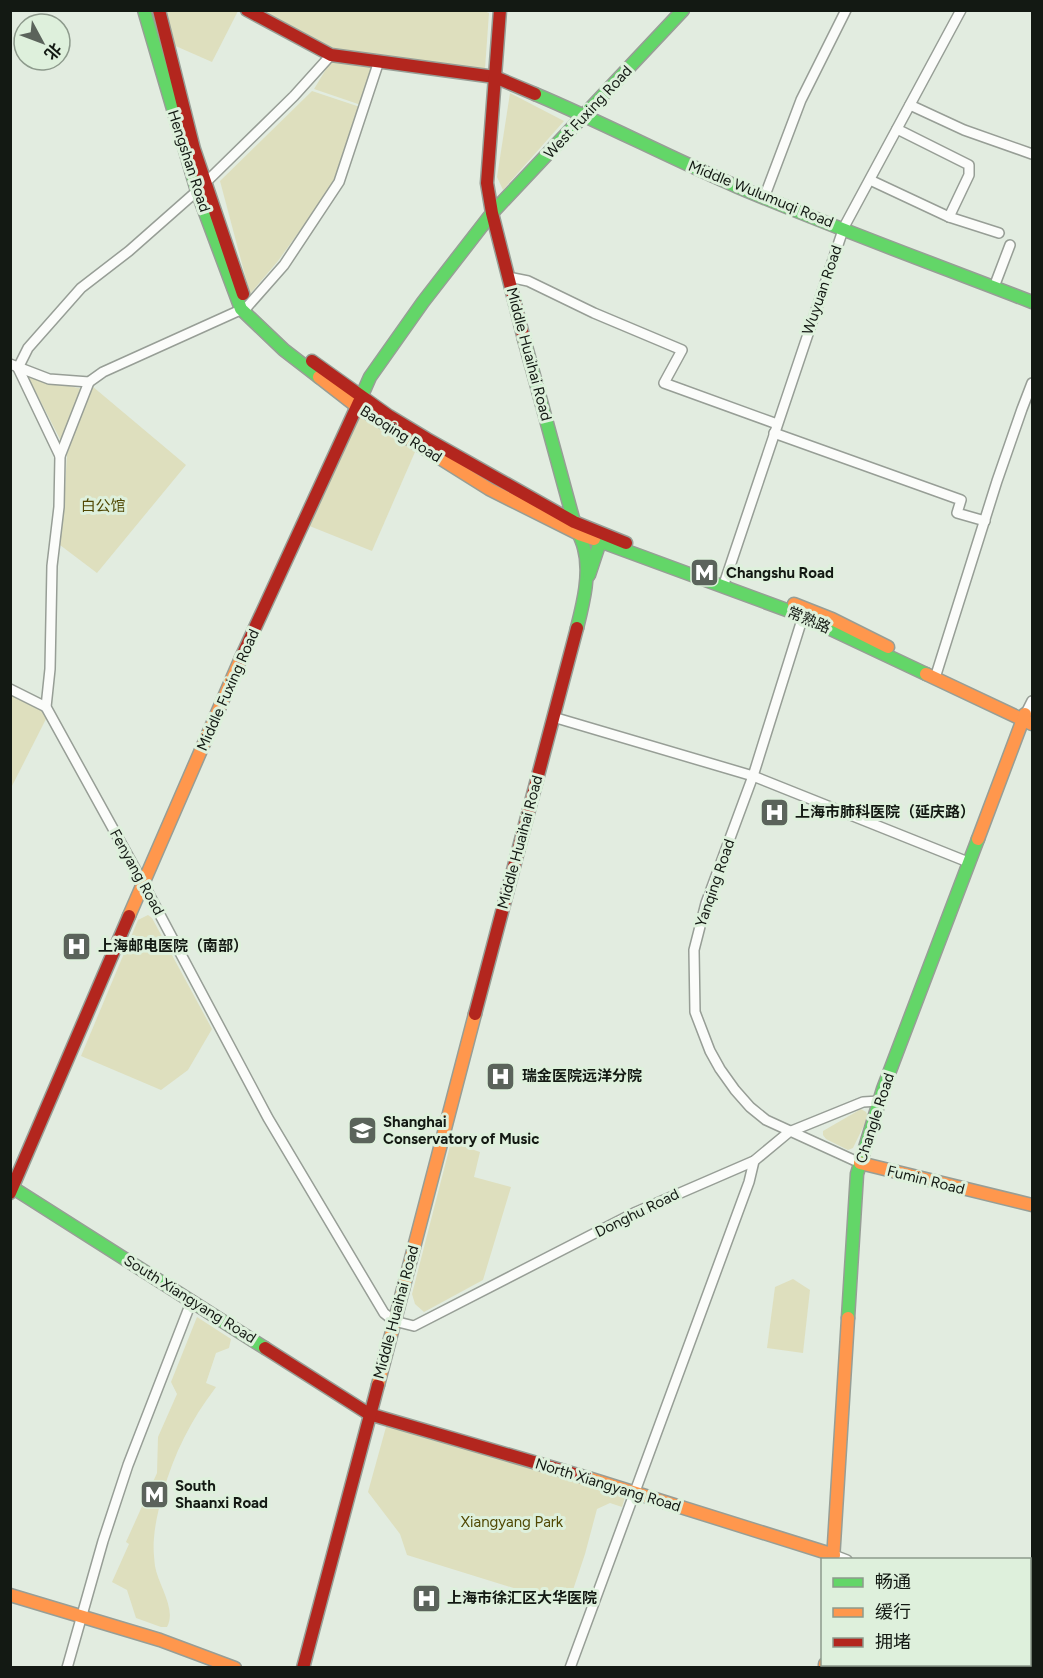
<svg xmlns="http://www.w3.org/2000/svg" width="1043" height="1678" font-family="Figtree,'Noto Sans SC',sans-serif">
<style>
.green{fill:#dedfbe}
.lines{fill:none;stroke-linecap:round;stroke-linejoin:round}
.street-casing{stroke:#979e96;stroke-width:12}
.fast-casing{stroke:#979e96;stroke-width:15}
.slow-casing{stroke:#979e96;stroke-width:15}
.jam-casing{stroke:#979e96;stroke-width:15}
.street{stroke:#fbfcfa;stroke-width:9}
.fast{stroke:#63d668;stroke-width:12}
.slow{stroke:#ff974d;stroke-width:12}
.jam{stroke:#b3261e;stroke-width:12}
.labels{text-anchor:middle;stroke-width:6;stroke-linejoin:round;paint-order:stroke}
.street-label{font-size:15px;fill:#131913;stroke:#def0dc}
.park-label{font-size:15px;fill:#504804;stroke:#def0dc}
.poi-label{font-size:15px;font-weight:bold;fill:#131913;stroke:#def0dc;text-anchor:start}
</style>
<rect width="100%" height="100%" fill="#e2ece0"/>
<g class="green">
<path d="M163,11h75l-26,51 -41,-18z"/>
<path d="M258,11h226l5,2 -4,56 -152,-19z"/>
<path d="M331,61l42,3 -12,41 -47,-16z"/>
<path d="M312,91l48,16 -26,76 -56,78 -28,33 -30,-113z"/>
<path d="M510,93l54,28 -61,69 -6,-13z"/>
<path d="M28,377l55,12 -21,54z"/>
<path d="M92,386l94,79 -89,108 -37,-28 4,-38 3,-53z"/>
<path d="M359,413l56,39 -43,99 -65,-26z"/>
<path d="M11,693l33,18 3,6 -36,71z"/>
<path d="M148,915l4,3 60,111 -24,41 -27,20 -80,-34 57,-136z"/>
<path d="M861,1109l5,3 2,5 -15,31 -5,2 -22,-11 -3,-4v-4z"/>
<path d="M451,1142l29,10 -6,25 37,10 -28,93 -59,32 -9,-8 -3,-10z"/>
<path d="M793,1279l17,11 -7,63 -36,-5 8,-61z"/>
<path d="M197,1317l34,22 -2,9 -13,5 -10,30 10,4c-25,33 -42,66 -53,106 -4,15 -8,30 -9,45 -1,9 0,19 1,28 3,19 22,43 12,61h-6l-25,-9 -9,-28 -15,-8 17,-38 -3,-2 31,-69 1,-36 19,-43 -6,-12z"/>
<path d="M394,1425l229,66 2,6 -3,10 -12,-4 -13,6 -12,45 -17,51 -161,-50 -7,-21 -32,-42 18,-65z"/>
</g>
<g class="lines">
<defs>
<g id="street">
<path d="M910,105l54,25 68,24"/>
<path d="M897,129l72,36v10l-20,42"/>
<path d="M870,180l79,37 50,16"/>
<path d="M764,198l37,-98 45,-90"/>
<path d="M508,277l20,4 66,32 88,37 -18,33 113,41"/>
<path d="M994,287l16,-42"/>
<path d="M10,364l39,15 40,3 14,-10 144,-65 37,-42 55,-83 40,-121"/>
<path d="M18,368l10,-20 53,-60 48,-37 68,-60 97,-95 37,-41"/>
<path d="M18,368l42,88"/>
<path d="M89,382l-29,74 -1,51 -7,59 -2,103 -4,38 97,176 125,235 116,195 10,8 20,5 220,-113 120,-52 35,-29 74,-30 16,-1"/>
<path d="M774,433l187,67 -4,13 28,8"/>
<path d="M723,587l121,-360 117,-217"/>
<path d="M805,610l-52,166 -47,127 -12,47 1,62 15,39 10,18 15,21 15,17 16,13 94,43"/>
<path d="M935,678l62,-197 25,-72 10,-26"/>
<path d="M10,689l36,18"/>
<path d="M1026,713l6,-12"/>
<path d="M553,717l200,59 215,86"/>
<path d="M834,1555l13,5"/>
<path d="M1030,1619l2,1"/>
<path d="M67,1668l36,-127 25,-76 64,-165"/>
<path d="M570,1668l179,-486 5,-21"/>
</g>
<g id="fast">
<path d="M144,10l53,181 44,118 43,41 35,27"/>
<path d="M535,94c69,29 135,64 203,93 97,41 196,77 294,115"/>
<path d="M524,339l50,183c3,9 8,17 10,26 7,25 -1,56 -7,80"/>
<path d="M359,402l11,-25 53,-75 69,-89 191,-203"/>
<path d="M594,539l209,77 123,58"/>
<path d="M589,575l11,-33"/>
<path d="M10,1186l255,162"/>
<path d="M848,1318l9,-144 26,-85 95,-250"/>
</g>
<g id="slow">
<path d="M319,377l36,28 134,84 90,45 15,5"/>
<path d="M794,604l38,15 56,28"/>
<path d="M926,674l106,50"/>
<path d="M978,839l47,-125"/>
<path d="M129,916l112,-258"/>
<path d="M860,1163l172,42"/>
<path d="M378,1385l97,-371"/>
<path d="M588,1478l246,77"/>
<path d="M833,1560l15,-242"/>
<path d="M10,1595l150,45 75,28"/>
<path d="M825,1664v4"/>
</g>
<g id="jam">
<path d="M159,10l35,139 49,145"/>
<path d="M247,10l84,45 164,22 40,17"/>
<path d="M500,10l-13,173 5,30 32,126"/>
<path d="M312,361l77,55 38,23 147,83 52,21"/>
<path d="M241,658l118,-256"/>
<path d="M475,1014l102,-386"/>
<path d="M10,1193l119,-277"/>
<path d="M265,1348l104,66 219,64"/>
<path d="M303,1668l75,-283"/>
</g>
</defs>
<use href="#street" class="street-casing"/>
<use href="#fast" class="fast-casing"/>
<use href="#slow" class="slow-casing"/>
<use href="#jam" class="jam-casing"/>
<use href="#street" class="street"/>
<use href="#fast" class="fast"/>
<use href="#slow" class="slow"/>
<use href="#jam" class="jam"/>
</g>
<defs>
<symbol id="metro-square" viewBox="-11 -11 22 22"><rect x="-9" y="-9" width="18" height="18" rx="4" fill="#5b635b" stroke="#def0dc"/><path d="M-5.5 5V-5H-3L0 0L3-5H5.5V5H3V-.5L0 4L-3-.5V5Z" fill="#fff"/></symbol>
<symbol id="hospital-square" viewBox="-11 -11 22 22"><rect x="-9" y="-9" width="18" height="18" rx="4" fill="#5b635b" stroke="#def0dc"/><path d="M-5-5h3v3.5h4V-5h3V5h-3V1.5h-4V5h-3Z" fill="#fff"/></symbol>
<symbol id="university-square" viewBox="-11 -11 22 22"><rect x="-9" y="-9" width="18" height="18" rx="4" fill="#5b635b" stroke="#def0dc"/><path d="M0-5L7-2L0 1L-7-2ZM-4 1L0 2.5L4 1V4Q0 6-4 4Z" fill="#fff"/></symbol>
</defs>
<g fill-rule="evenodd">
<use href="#metro-square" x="688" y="556" width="33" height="33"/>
<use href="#hospital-square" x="758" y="796" width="33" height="33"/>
<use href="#hospital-square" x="60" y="930" width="33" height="33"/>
<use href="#hospital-square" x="484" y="1060" width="33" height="33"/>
<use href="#university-square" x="346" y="1114" width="33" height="33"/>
<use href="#metro-square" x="138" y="1478" width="33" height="33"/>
<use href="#hospital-square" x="410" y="1582" width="33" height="33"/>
</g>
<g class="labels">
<g class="street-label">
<text transform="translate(588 112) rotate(-47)" y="5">West Fuxing Road</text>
<text transform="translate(189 161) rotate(72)" y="5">Hengshan Road</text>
<text transform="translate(761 194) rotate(22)" y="5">Middle Wulumuqi Road</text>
<text transform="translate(822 290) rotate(-71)" y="5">Wuyuan Road</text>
<text transform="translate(529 354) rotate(75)" y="5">Middle Huaihai Road</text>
<text transform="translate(401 434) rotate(32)" y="5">Baoqing Road</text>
<text transform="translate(809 620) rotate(23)" y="5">常熟路</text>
<text transform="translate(228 690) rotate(-66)" y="5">Middle Fuxing Road</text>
<text transform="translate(520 842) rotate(-75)" y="5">Middle Huaihai Road</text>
<text transform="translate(137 872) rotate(61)" y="5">Fenyang Road</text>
<text transform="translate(715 883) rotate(-71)" y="5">Yanqing Road</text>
<text transform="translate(875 1118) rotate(-72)" y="5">Changle Road</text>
<text transform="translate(926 1180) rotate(14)" y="5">Fumin Road</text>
<text transform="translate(637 1213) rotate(-26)" y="5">Donghu Road</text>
<text transform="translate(190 1299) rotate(32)" y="5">South Xiangyang Road</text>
<text transform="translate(396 1312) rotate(-75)" y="5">Middle Huaihai Road</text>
<text transform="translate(608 1485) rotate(17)" y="5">North Xiangyang Road</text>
</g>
<g class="park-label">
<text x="103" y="511">白公馆</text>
<text x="512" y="1527">Xiangyang Park</text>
</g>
<g class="poi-label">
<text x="726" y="578">Changshu Road</text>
<text x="795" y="817">上海市肺科医院（延庆路）</text>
<text x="98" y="951">上海邮电医院（南部）</text>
<text x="522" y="1081">瑞金医院远洋分院</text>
<text x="383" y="1127">Shanghai<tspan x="383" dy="17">Conservatory of Music</tspan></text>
<text x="175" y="1491">South<tspan x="175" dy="17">Shaanxi Road</tspan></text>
<text x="447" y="1603">上海市徐汇区大华医院</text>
</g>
</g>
<rect width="1043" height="1678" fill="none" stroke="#131913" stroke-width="24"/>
<rect x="821" y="1558" width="210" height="108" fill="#def0dc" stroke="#8d9a8c" stroke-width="1.5"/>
<rect x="833" y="1578" width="30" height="9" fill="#63d668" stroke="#8d9a8c" stroke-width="1.5"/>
<text x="875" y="1588" font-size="18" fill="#131913">畅通</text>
<rect x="833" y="1608" width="30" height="9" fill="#ff974d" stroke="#8d9a8c" stroke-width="1.5"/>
<text x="875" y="1618" font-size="18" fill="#131913">缓行</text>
<rect x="833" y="1638" width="30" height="9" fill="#b3261e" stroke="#8d9a8c" stroke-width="1.5"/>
<text x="875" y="1648" font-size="18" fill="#131913">拥堵</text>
<g transform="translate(42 42) rotate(131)"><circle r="28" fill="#def0dc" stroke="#8d9a8c" stroke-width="1.5"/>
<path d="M0-4.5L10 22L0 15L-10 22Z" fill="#5b635b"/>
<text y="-9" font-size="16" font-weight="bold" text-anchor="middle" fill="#131913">北</text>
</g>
</svg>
